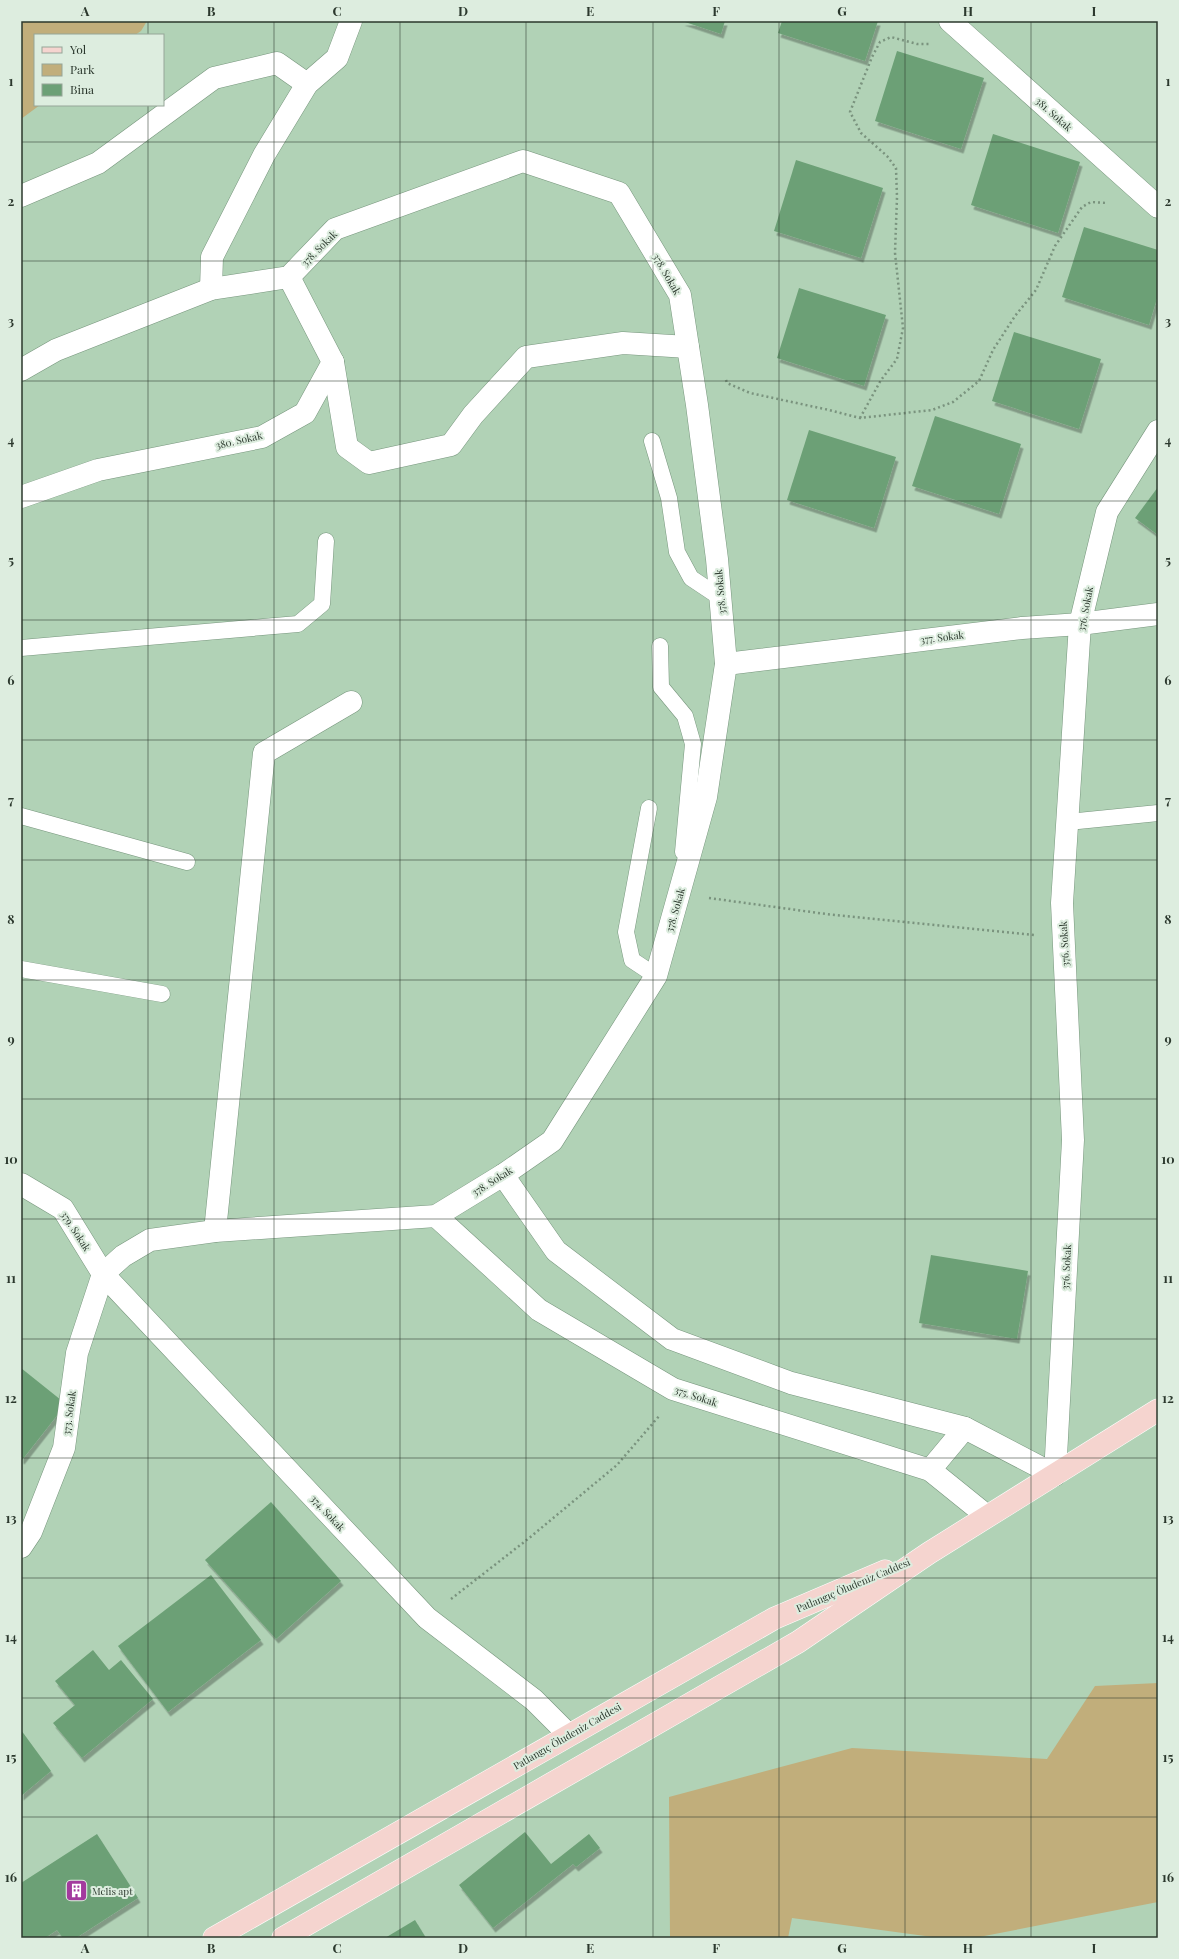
<svg xmlns="http://www.w3.org/2000/svg" width="1179" height="1959" font-family="'Playfair Display',serif">
<style>
.green{fill:#c1ae7b}
.building{fill:#6ca076;filter:url(#shadow)}
.lines{fill:none;stroke-linecap:round;stroke-linejoin:round}
.service-casing{stroke:#77967d;stroke-width:17}
.minor-casing{stroke:#77967d;stroke-width:23}
.primary-casing{stroke:#fff;stroke-width:23}
.path{stroke:#7a937e;stroke-width:2.5;stroke-dasharray:2 3;stroke-linecap:butt}
.service{stroke:#fff;stroke-width:16}
.minor{stroke:#fff;stroke-width:22}
.primary{stroke:#f5d4cf;stroke-width:22}
.grid{fill:none;stroke:#2b382d;stroke-width:1;stroke-opacity:0.55}
.labels{text-anchor:middle;stroke-width:4;stroke-linejoin:round;paint-order:stroke}
.street-label{font-size:10px;fill:#2b382d;stroke:#ddeddf}
.poi-label{font-size:10px;fill:#2b382d;stroke:#ddeddf;text-anchor:start}
.neatline{fill:none;stroke:#2b382d;stroke-width:1.5}
.grid-label{font-size:13px;text-anchor:middle;font-weight:bold;fill:#2b382d}
</style>
<defs>
<filter id="shadow"><feDropShadow dx="2.5" dy="4.5" stdDeviation="0" flood-color="#0004"/></filter>
</defs>
<rect width="100%" height="100%" fill="#b1d2b6"/>
<g class="green">
<path d="M21,21h126l-6,10 -6,4h-100v70h5l-19,14z"/>
<path d="M1158,1683v219l-184,36h-34l-148,-20 -4,20h-118l-1,-141 183,-49 195,11 48,-73z"/>
</g>
<g class="building">
<path d="M682,21h43l-4,13z"/>
<path d="M782,21h96l-13,40 -87,-28z"/>
<path d="M897,51l87,27 -23,71 -86,-28z"/>
<path d="M993,134l87,28 -22,71 -87,-28z"/>
<path d="M796,160l87,28 -22,70 -87,-27z"/>
<path d="M1084,227l74,23v45l-9,30 -87,-28z"/>
<path d="M799,288l87,27 -22,71 -87,-28z"/>
<path d="M1014,332l87,27 -22,70 -87,-28z"/>
<path d="M935,416l86,28 -22,70 -87,-28z"/>
<path d="M809,430l87,27 -22,71 -87,-28z"/>
<path d="M1158,487v48l-23,-17z"/>
<path d="M931,1255l97,16 -11,68 -98,-16z"/>
<path d="M21,1368l45,36 -44,56 -1,-1z"/>
<path d="M271,1502l70,79 -65,58 -71,-79z"/>
<path d="M211,1575l50,65 -93,72 -50,-66z"/>
<path d="M93,1650l16,20 12,-10 32,39 -71,59 -29,-35 22,-18 -20,-24z"/>
<path d="M21,1730l30,41 -30,25z"/>
<path d="M525,1832l26,32 38,-30 11,14 -24,19 -3,-3 -80,64 -34,-43z"/>
<path d="M97,1834l41,64 -62,40h-13l-6,-8 -12,8h-24v-55z"/>
<path d="M415,1920l11,18h-41z"/>
</g>
<g class="lines">
<defs>
<g id="service">
<path d="M652,441l17,57 8,54 14,26 30,20"/>
<path d="M660,646l1,41 24,29 8,28 -10,108"/>
<path d="M21,648l277,-24 24,-20 4,-63"/>
<path d="M649,808l-23,124 6,28 24,16"/>
<path d="M21,816l166,46"/>
<path d="M1068,822l90,-9"/>
<path d="M21,969l141,25"/>
</g>
<g id="minor">
<path d="M950,21l208,186"/>
<path d="M21,196l77,-33 116,-85 63,-15 30,21"/>
<path d="M211,289l1,-32 52,-102 43,-71 30,-26 14,-37"/>
<path d="M333,362l14,85 22,16 82,-18 22,-30 53,-58 97,-14 65,4"/>
<path d="M21,370l35,-20 155,-61 78,-12 46,-48 188,-68 96,32 61,102 17,110 20,154 9,105 -20,133 -50,179 -104,165 -49,34 -67,41 -221,15 -65,9 -27,16 -20,18 -26,79 -13,95 -33,84 -10,15"/>
<path d="M21,497l77,-27 164,-33 43,-24 28,-51 -44,-85"/>
<path d="M726,664l296,-36 58,-4 78,-10"/>
<path d="M503,1175l53,76 116,88 119,44 174,45 90,47 18,-335 -11,-237 18,-279 27,-112 51,-81"/>
<path d="M21,1184l42,25 40,65 324,344 107,82 35,35"/>
<path d="M436,1216l103,94 134,79 257,81 57,46"/>
<path d="M215,1231l49,-478 87,-51"/>
<path d="M930,1470l35,-42"/>
</g>
<g id="primary">
<path d="M214,1938l561,-320 110,-47"/>
<path d="M283,1938l515,-296 131,-89 229,-143"/>
</g>
</defs>
<use href="#service" class="service-casing"/>
<use href="#minor" class="minor-casing"/>
<use href="#primary" class="primary-casing"/>
<g class="path">
<path d="M726,380l1,3 23,10 79,17 31,8 72,-8 21,-8 26,-21 14,-31 22,-34 21,-26 19,-44 27,-39 9,-5 16,1"/>
<path d="M860,418l21,-38 16,-21 6,-31 -8,-75 2,-56 -1,-29 -9,-12 -26,-23 -11,-21 22,-55 8,-15 11,-5 26,7h14"/>
<path d="M709,898l117,16 208,21"/>
<path d="M451,1599l77,-60 89,-74 43,-50"/>
</g>
<use href="#service" class="service"/>
<use href="#minor" class="minor"/>
<use href="#primary" class="primary"/>
</g>
<path class="grid" d="M148,21v14M274,21v1917M400,21v1917M526,21v1917M653,21v1917M779,21v1917M905,21v1917M1031,21v1917M148,105v1833M21,142h1137M21,261h1137M21,381h1137M21,501h1137M21,620h1137M21,740h1137M21,860h1137M21,980h1137M21,1099h1137M21,1219h1137M21,1339h1137M21,1458h1137M21,1578h1137M21,1698h1137M21,1817h1137"/>
<defs>
<symbol id="building-square" viewBox="-11 -11 22 22"><rect x="-9" y="-9" width="18" height="18" rx="4" fill="#a33b9e" stroke="#ddeddf"/><path d="M-4-6H4V6H1V3H-1V6H-4ZM-2.5-4.3h1.7v1.8h-1.7ZM.8-4.3h1.7v1.8H.8ZM-2.5-1h1.7V.8h-1.7ZM.8-1h1.7V.8H.8Z" fill="#fff"/></symbol>
</defs>
<g fill-rule="evenodd">
<use href="#building-square" x="64" y="1878" width="25" height="25"/>
</g>
<g class="labels">
<g class="street-label">
<text transform="translate(1054 114) rotate(42)" y="4">381. Sokak</text>
<text transform="translate(319 248) rotate(-45)" y="4">378. Sokak</text>
<text transform="translate(667 274) rotate(60)" y="4">378. Sokak</text>
<text transform="translate(239 440) rotate(-13)" y="4">380. Sokak</text>
<text transform="translate(720 592) rotate(-95)" y="4">378. Sokak</text>
<text transform="translate(1085 609) rotate(-79)" y="4">376. Sokak</text>
<text transform="translate(942 637) rotate(-7)" y="4">377. Sokak</text>
<text transform="translate(675 910) rotate(-74)" y="4">378. Sokak</text>
<text transform="translate(1064 944) rotate(-93)" y="4">376. Sokak</text>
<text transform="translate(492 1181) rotate(-32)" y="4">378. Sokak</text>
<text transform="translate(76 1231) rotate(57)" y="4">379. Sokak</text>
<text transform="translate(1066 1267) rotate(-87)" y="4">376. Sokak</text>
<text transform="translate(696 1396) rotate(18)" y="4">375. Sokak</text>
<text transform="translate(69 1413) rotate(-82)" y="4">373. Sokak</text>
<text transform="translate(328 1513) rotate(47)" y="4">374. Sokak</text>
<text transform="translate(853 1585) rotate(-23)" y="4">Patlangıç Öludeniz Caddesi</text>
<text transform="translate(567 1736) rotate(-30)" y="4">Patlangıç Öludeniz Caddesi</text>
</g>
<g class="poi-label">
<text x="92" y="1895">Melis apt</text>
</g>
</g>
<rect width="1179" height="1959" fill="none" stroke="#ddeddf" stroke-width="44"/>
<rect x="34" y="34" width="130" height="72" fill="#ddeddf" stroke="#96a598"/>
<rect x="42" y="47" width="20" height="6" fill="#f5d4cf" stroke="#96a598"/>
<text x="70" y="54" font-size="12" fill="#2b382d">Yol</text>
<rect x="42" y="64" width="20" height="12" fill="#c1ae7b" stroke="#96a598"/>
<text x="70" y="74" font-size="12" fill="#2b382d">Park</text>
<rect x="42" y="84" width="20" height="12" fill="#6ca076" stroke="#96a598"/>
<text x="70" y="94" font-size="12" fill="#2b382d">Bina</text>
<rect x="22" y="22" width="1135" height="1915" class="neatline"/>
<g class="grid-label">
<text x="85" y="16">A</text>
<text x="211" y="16">B</text>
<text x="337" y="16">C</text>
<text x="463" y="16">D</text>
<text x="590" y="16">E</text>
<text x="716" y="16">F</text>
<text x="842" y="16">G</text>
<text x="968" y="16">H</text>
<text x="1094" y="16">I</text>
<text x="11" y="86">1</text>
<text x="1168" y="86">1</text>
<text x="11" y="206">2</text>
<text x="1168" y="206">2</text>
<text x="11" y="326">3</text>
<text x="1168" y="326">3</text>
<text x="11" y="445">4</text>
<text x="1168" y="445">4</text>
<text x="11" y="565">5</text>
<text x="1168" y="565">5</text>
<text x="11" y="685">6</text>
<text x="1168" y="685">6</text>
<text x="11" y="805">7</text>
<text x="1168" y="805">7</text>
<text x="11" y="924">8</text>
<text x="1168" y="924">8</text>
<text x="11" y="1044">9</text>
<text x="1168" y="1044">9</text>
<text x="11" y="1164">10</text>
<text x="1168" y="1164">10</text>
<text x="11" y="1283">11</text>
<text x="1168" y="1283">11</text>
<text x="11" y="1403">12</text>
<text x="1168" y="1403">12</text>
<text x="11" y="1523">13</text>
<text x="1168" y="1523">13</text>
<text x="11" y="1642">14</text>
<text x="1168" y="1642">14</text>
<text x="11" y="1762">15</text>
<text x="1168" y="1762">15</text>
<text x="11" y="1882">16</text>
<text x="1168" y="1882">16</text>
<text x="85" y="1953">A</text>
<text x="211" y="1953">B</text>
<text x="337" y="1953">C</text>
<text x="463" y="1953">D</text>
<text x="590" y="1953">E</text>
<text x="716" y="1953">F</text>
<text x="842" y="1953">G</text>
<text x="968" y="1953">H</text>
<text x="1094" y="1953">I</text>
</g>
</svg>
